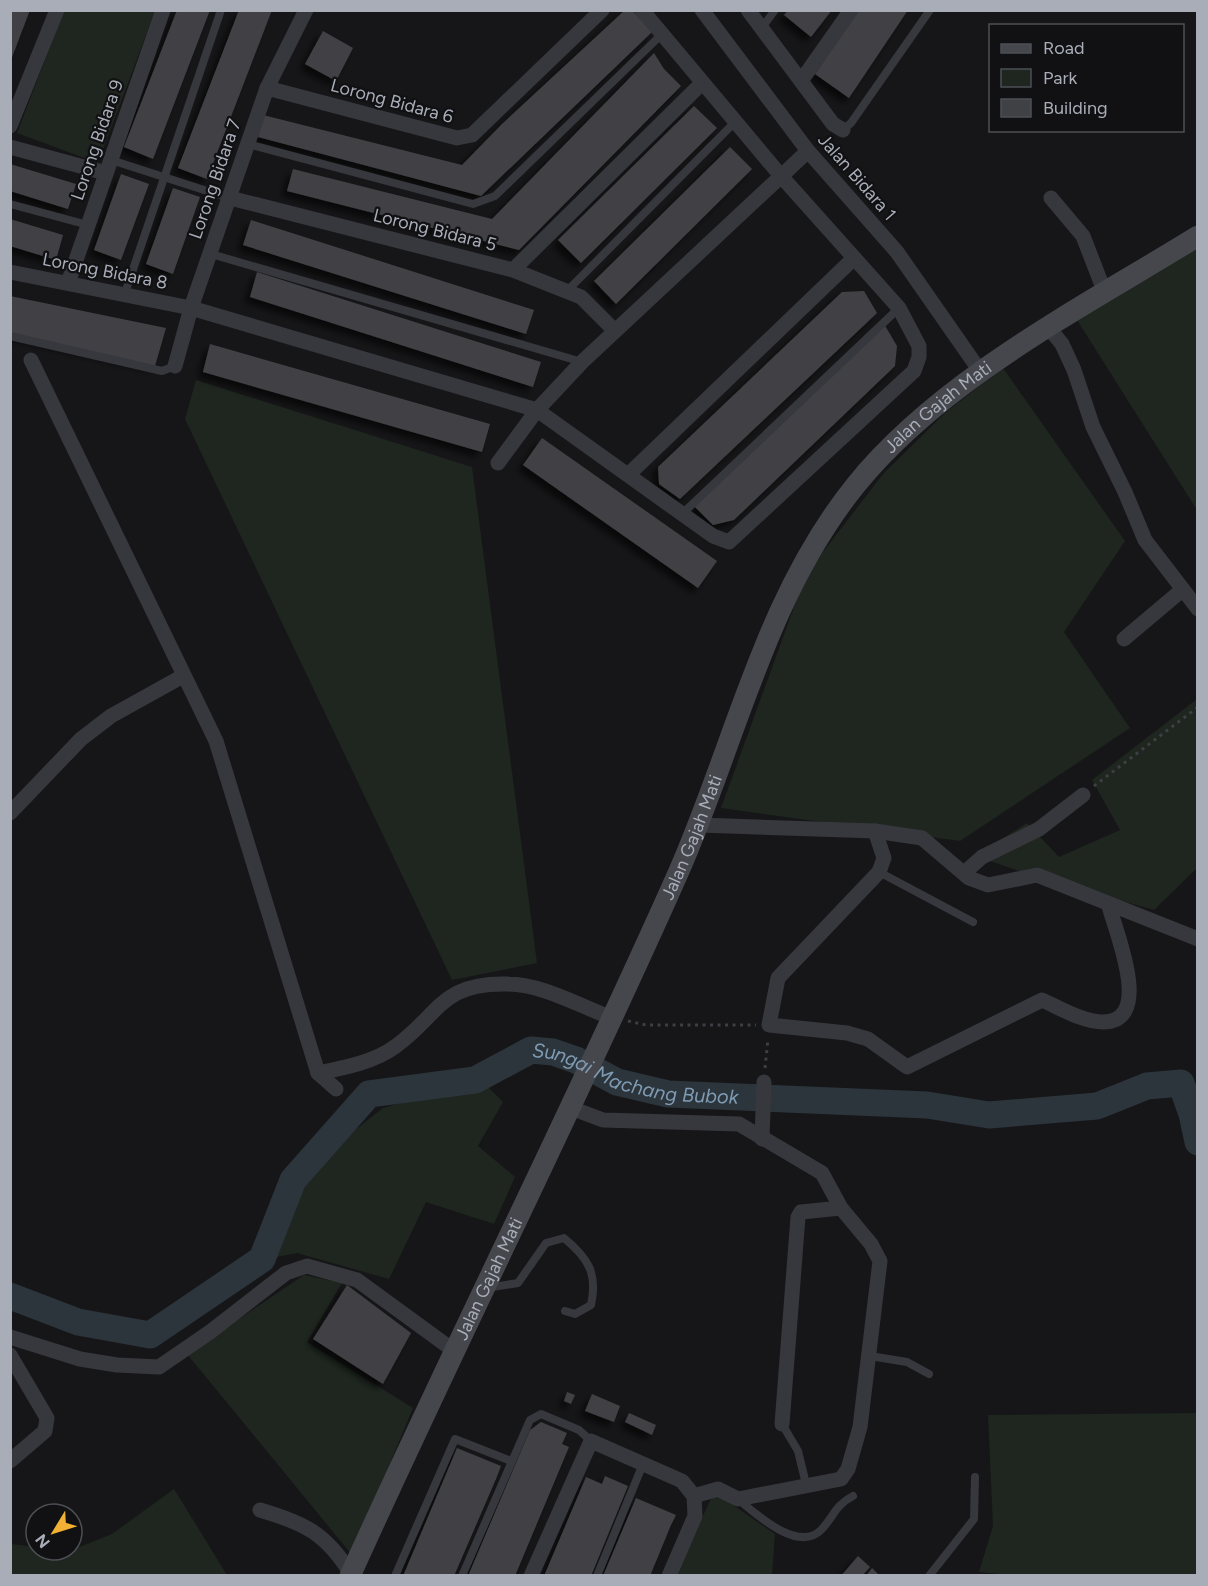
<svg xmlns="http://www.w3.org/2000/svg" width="1208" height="1586" font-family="Figtree,sans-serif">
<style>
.green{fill:#1e261f}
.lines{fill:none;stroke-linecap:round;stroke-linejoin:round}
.river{stroke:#2c353c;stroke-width:27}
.building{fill:#404145;filter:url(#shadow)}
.path{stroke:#3d3f44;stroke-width:3;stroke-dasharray:3 4.5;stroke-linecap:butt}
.lane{stroke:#37383d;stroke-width:8}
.street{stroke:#37383d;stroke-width:15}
.secondary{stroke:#45474d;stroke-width:21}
.labels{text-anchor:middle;stroke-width:4.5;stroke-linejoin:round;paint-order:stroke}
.street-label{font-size:18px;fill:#a8adb8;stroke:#111113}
.water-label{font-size:20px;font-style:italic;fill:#7f9bb3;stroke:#111113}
</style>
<defs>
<filter id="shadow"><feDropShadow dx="-5.5" dy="5.5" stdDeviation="3" flood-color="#0009"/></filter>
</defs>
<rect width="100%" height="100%" fill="#161618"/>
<g class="green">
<path d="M64,11h91l-57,152 -81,-30z"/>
<path d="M1197,248v262l-120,-190z"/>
<path d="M1003,368l122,173 -61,91 66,96 -170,113 -239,-33 85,-234 77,-100 63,-62z"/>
<path d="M196,380l276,87 65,496 -85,17 -267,-561z"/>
<path d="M1197,699v169l-43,42 -117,-33 -62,-21 52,-33 32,34 61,-27 -28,-50z"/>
<path d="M486,1085l17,17 -25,44 37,31 -21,47 -68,-22 -37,77 -92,-26 -25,5 32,-76 51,-52 28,-22 46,-13z"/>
<path d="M304,1275l38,8 -35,59 106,66 -61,147 -165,-201z"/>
<path d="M1197,1413v162l-176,1 -42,-4 14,-46 -5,-111z"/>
<path d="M174,1489l53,86h-216v-31l25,3v3h36l40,-16z"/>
<path d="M714,1492l61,42 -3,41 -97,1z"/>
</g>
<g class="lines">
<path class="river" id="s1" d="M10,1296l68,26 72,13 112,-76 31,-79 76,-86 106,-14 56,-30 22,2 23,8 41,22 51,12 259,11 62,10 108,-9 50,-20 34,-3 11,31 6,28"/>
</g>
<g class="building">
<path d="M10,10h20l-19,50h-1z"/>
<path d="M177,10h33l-57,149 -29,-12z"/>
<path d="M239,10h33l-65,169 -29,-11z"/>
<path d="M625,10h7l20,22 -171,164 -223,-59 5,-22 199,50 40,-41z"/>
<path d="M788,10h44l-21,27 -27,-22z"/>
<path d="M859,10h49l-59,88 -34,-24z"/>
<path d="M323,31l30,17 -17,33 -31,-17z"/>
<path d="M654,53l10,16 17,17 -162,164 -232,-59 6,-22 199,50z"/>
<path d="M694,106l23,22 -136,135 -23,-23z"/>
<path d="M730,147l22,22 -136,135 -22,-23z"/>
<path d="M10,164l66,20 -8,25 -58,-18z"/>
<path d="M121,174l28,10 -28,76 -27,-10z"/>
<path d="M173,188l27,9 -27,77 -27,-10z"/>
<path d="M10,219l53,16 -7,25 -46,-14z"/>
<path d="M251,220l283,90 -8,24 -283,-89z"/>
<path d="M257,272l284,90 -8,25 -283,-90z"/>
<path d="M864,291l13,22 -197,186 -21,-15 -1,-17 184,-175z"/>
<path d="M10,296l156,32 -11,38 -145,-33z"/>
<path d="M884,324l13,22 -2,20 -161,154 -21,5 -19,-19z"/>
<path d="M210,344l280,80 -8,28 -279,-80z"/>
<path d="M542,438l175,123 -19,27 -175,-123z"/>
<path d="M347,1285l64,48 -28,51 -70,-45z"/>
<path d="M567,1392l8,3 -4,9 -7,-3z"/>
<path d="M592,1394l28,12 -6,16 -29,-11z"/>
<path d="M629,1413l27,12 -4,10 -27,-13z"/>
<path d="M541,1422l26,11 -5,11 7,3 -54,129h-47l62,-146z"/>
<path d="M457,1448l44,18 -5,13 -42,97h-51z"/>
<path d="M605,1476l23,10 -37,90h-47l42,-99 16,7z"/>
<path d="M636,1498l40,17 -5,10 -21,51h-47z"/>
<path d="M858,1556l12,11 -8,9h-21z"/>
<path d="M872,1568l8,8h-14z"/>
</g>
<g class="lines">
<g class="path">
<path d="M1094,786l104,-79"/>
<path d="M628,1021l18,4h110"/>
<path d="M765,1068l3,-29"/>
</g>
<g class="lane">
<path d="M761,29l14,-19"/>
<path d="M843,130l8,-7 79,-113"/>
<path d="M248,144l225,60 22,-8 167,-162"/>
<path d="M111,160l118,38"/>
<path d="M10,204l78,21"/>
<path d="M211,254l371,108"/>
<path d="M568,290l167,-168"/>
<path d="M125,293l96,-283"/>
<path d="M10,336l152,35 13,-5"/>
<path d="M682,514l217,-206"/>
<path d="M879,872l94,50"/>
<path d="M487,1288l31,-5 28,-40 18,-5c24,20 34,35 27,67l-16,9 -10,-3"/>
<path d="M870,1356l37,6 22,12"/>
<path d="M782,1424l16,27 8,33"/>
<path d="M739,1500c17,14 59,53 82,30 13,-13 13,-24 32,-34"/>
<path d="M395,1576l60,-137 56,22"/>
<path d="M462,1576l68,-156 11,-6 38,16 12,11"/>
<path d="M597,1576l46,-112"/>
<path d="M929,1576l45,-57 1,-42"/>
</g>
<g class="street">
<path d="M702,10l106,141 89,101 83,119"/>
<path d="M748,10l85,114 10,6"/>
<path d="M801,81l50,-71"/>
<path d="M267,88l190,50 15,-3 130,-125"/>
<path d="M10,126l47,-116"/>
<path d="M10,147l96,26"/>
<path d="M230,198l283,72 68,27 34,34"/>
<path d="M1051,198l32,38 22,57"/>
<path d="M513,270l189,-187"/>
<path d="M10,272l181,36 346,102 176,126 16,6 185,-171 5,-14v-11l-20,-38 -118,-132 -139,-166"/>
<path d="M68,283l95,-273"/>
<path d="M1049,328l13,16 12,26 19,57 32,65 20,48 53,69"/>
<path d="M31,360l185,381 102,332 18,16"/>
<path d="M175,366l16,-58 76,-220 39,-78"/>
<path d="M498,463l39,-53 45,-48 226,-211"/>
<path d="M629,474l225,-216"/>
<path d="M1124,639l58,-49"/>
<path d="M10,813l71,-74 30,-23 72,-40"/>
<path d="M699,825l176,6 47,7 47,40 19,7 49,-10 161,64"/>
<path d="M875,831l9,27 -5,14 -101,106 -9,47 78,8 21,6 39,28 135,-67c18,8 41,22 61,22 51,0 13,-89 6,-116"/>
<path d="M964,873l18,-16 57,-28 44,-34"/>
<path d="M318,1073c25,-5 57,-11 78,-27 44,-32 45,-64 112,-62 34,0 72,22 104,34"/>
<path d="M571,1108l32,12 136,4 83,49 19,35 30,36 9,17 -20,166 -12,42 -7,10 -103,20 -20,-10 -24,7"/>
<path d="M762,1139l2,-57"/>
<path d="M10,1337l70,22 37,6 42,2 51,-35 76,-59 21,-7 50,14 96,70"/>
<path d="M10,1355l37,63 -2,13 -35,30"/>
<path d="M782,1424l16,-207 3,-5 40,-4"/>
<path d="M260,1510c44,13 66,23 91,64"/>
<path d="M531,1576l60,-135 91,40 12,15 1,20 -26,60"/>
</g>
<path class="secondary" id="s2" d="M350,1576c107,-237 224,-468 329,-705 57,-130 86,-273 176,-385 85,-106 228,-179 343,-250"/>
</g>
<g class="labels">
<g class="street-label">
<text transform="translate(392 101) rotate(15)" y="6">Lorong Bidara 6</text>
<text transform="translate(97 140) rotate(-71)" y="6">Lorong Bidara 9</text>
<text transform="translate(857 177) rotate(49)" y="6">Jalan Bidara 1</text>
<text transform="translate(215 179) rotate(-71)" y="6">Lorong Bidara 7</text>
<text transform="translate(435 230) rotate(14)" y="6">Lorong Bidara 5</text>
<text transform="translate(105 271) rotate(11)" y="6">Lorong Bidara 8</text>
<text dy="6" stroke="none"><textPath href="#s2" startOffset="1318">Jalan Gajah Mati</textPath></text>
<text dy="6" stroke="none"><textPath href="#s2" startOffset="814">Jalan Gajah Mati</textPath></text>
<text dy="6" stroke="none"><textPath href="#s2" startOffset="328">Jalan Gajah Mati</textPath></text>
</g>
<g class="water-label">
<text dy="7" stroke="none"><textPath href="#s1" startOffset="760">Sungai Machang Bubok</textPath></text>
</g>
</g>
<rect width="1208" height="1586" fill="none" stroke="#a8adb8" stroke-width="24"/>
<rect x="989" y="24" width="195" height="108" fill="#111113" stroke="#4d4f55" stroke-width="1.5"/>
<rect x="1001" y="44" width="30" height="9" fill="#45474d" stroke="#4d4f55" stroke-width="1.5"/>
<text x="1043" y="54" font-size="18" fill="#a8adb8">Road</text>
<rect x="1001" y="69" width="30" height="18" fill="#1e261f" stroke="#4d4f55" stroke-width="1.5"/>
<text x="1043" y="84" font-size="18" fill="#a8adb8">Park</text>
<rect x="1001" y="99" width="30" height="18" fill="#404145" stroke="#4d4f55" stroke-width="1.5"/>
<text x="1043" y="114" font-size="18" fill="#a8adb8">Building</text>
<g transform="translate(54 1532) rotate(232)"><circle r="28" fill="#111113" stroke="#4d4f55" stroke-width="1.5"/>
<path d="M0-4.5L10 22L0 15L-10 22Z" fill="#f2b134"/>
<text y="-9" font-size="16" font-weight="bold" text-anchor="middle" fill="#a8adb8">N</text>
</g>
</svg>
